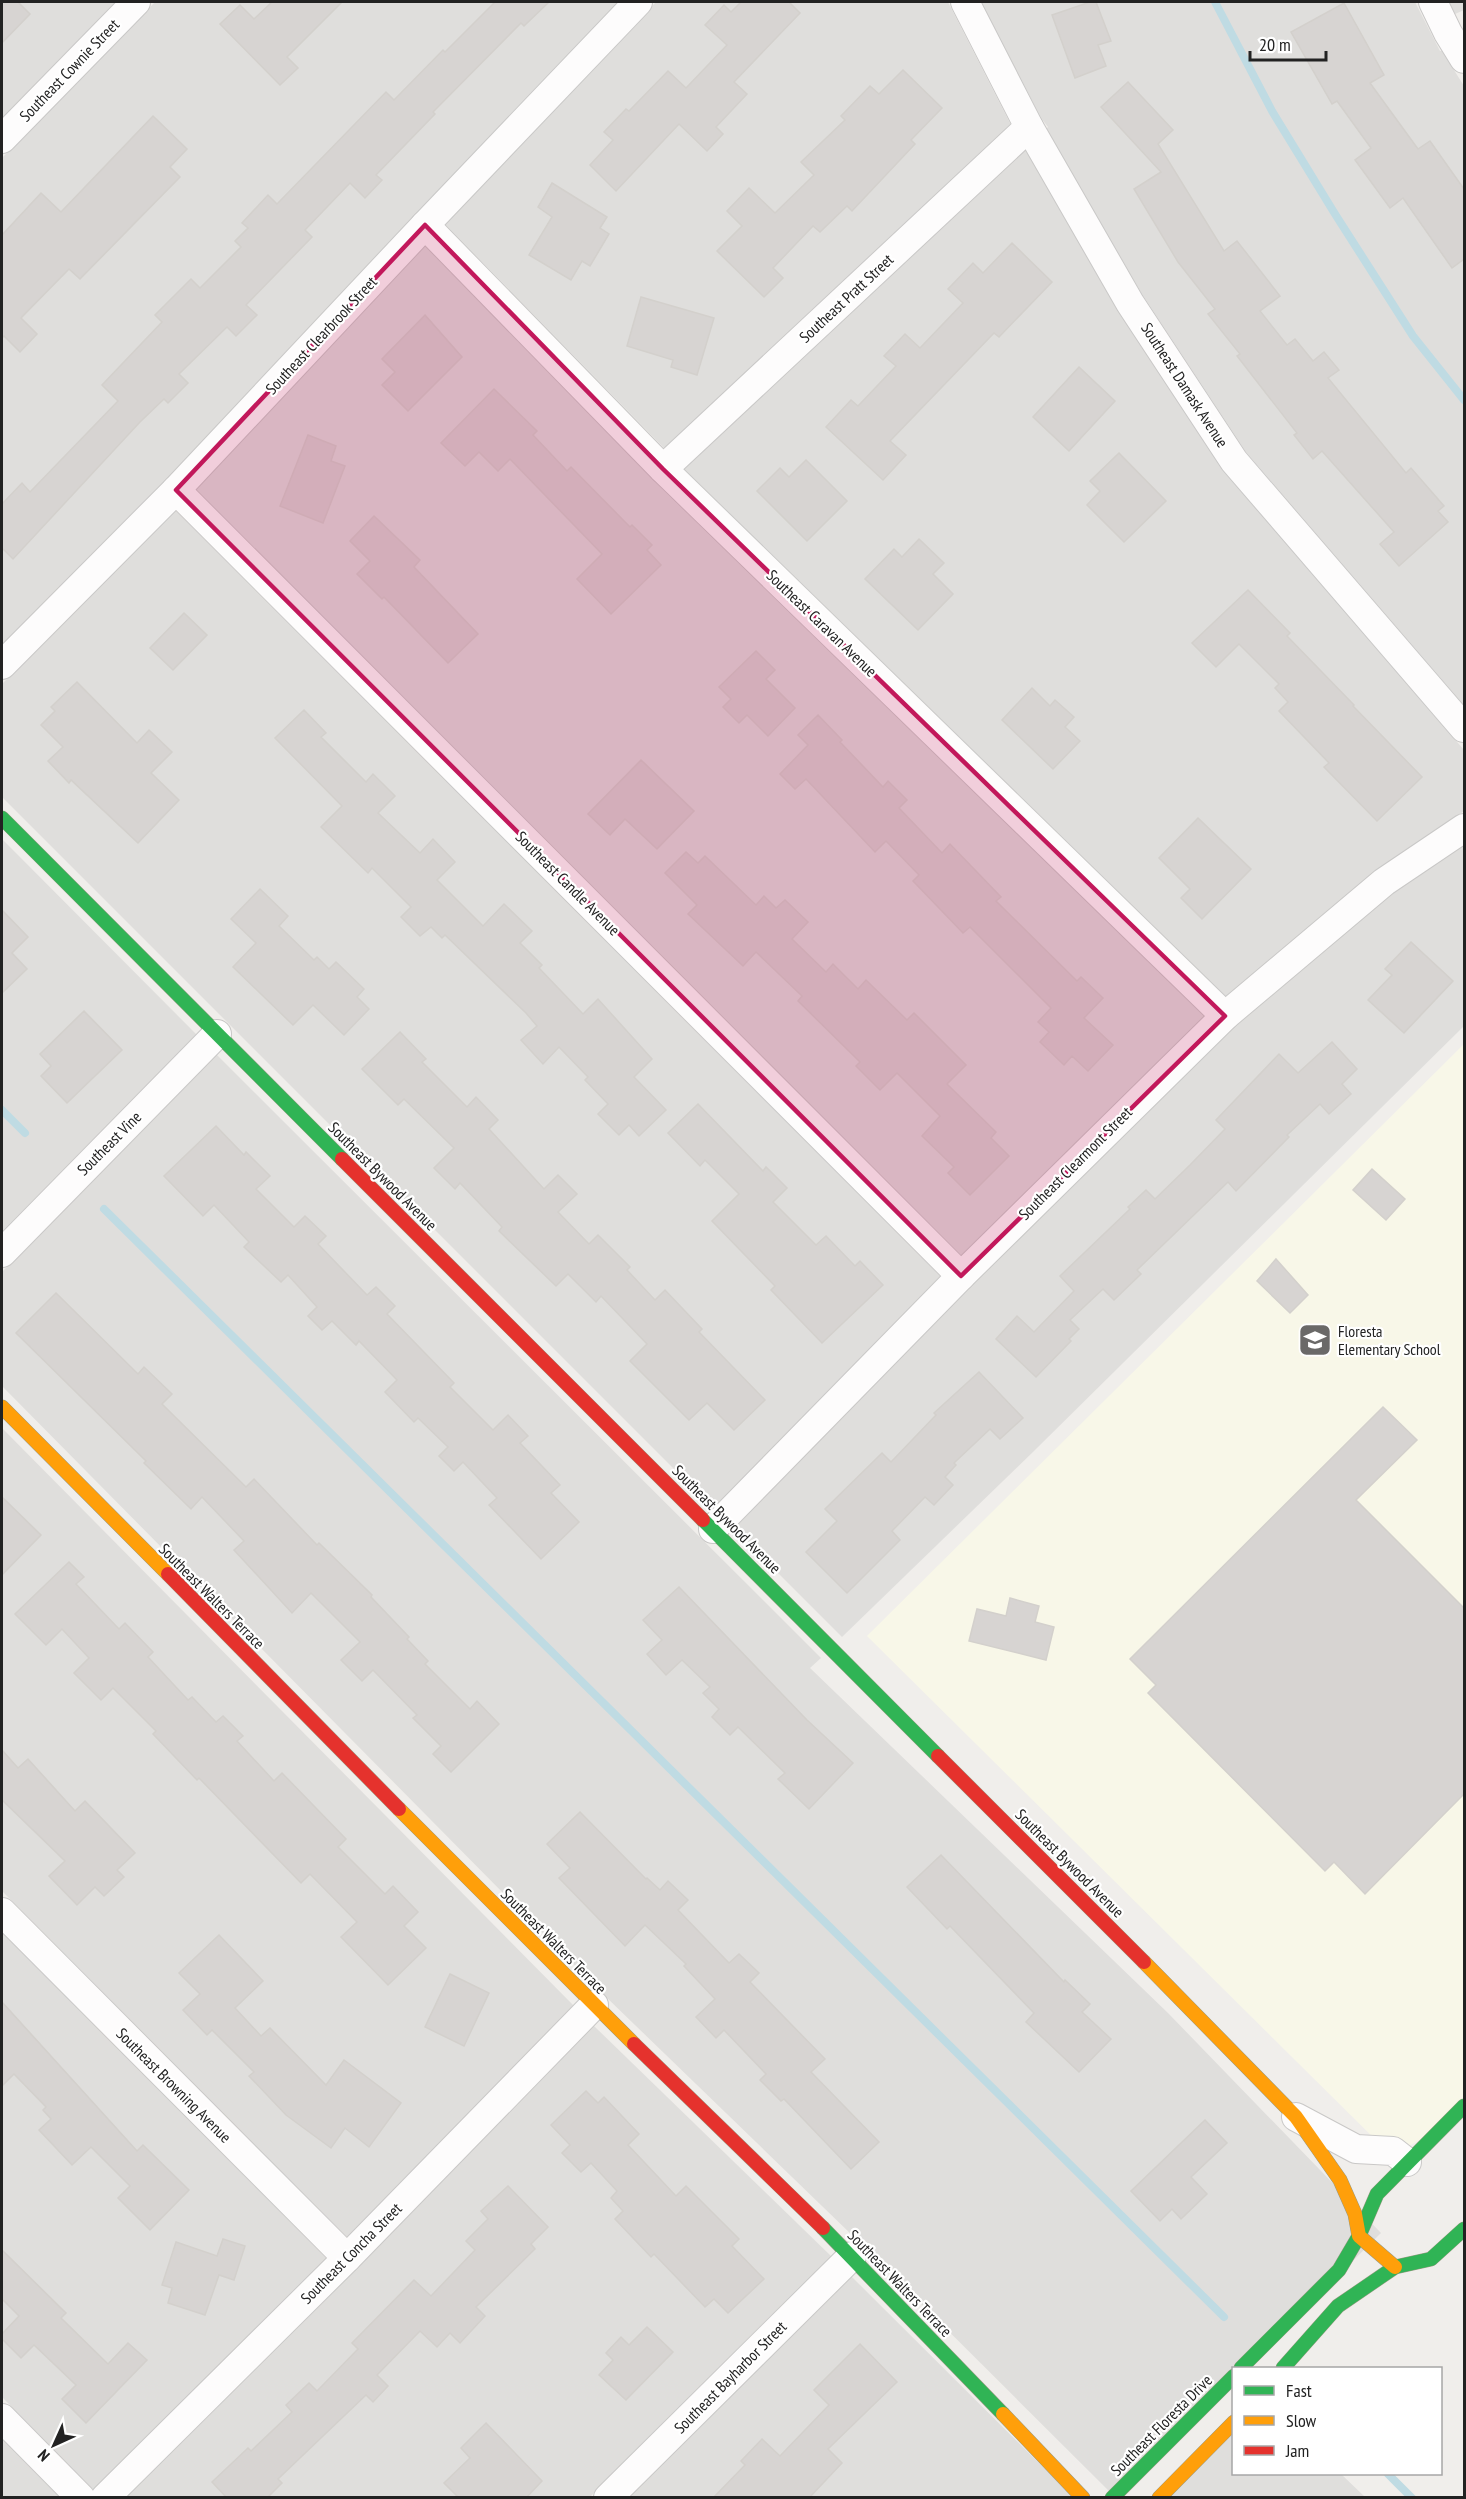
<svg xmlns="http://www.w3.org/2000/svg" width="1466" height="2499" font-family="'PT Sans Narrow',sans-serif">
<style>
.residential{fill:#dfdedc}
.education{fill:#f8f7e8}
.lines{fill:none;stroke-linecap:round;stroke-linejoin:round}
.stream{stroke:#bfdbe3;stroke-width:8}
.building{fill:#d7d4d2;stroke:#d3d0cc;stroke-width:1.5}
.street-casing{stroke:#c9c8c7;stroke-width:30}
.fast-casing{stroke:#999a82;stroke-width:15}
.slow-casing{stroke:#999a82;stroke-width:15}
.jam-casing{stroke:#999a82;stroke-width:15}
.street{stroke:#fdfcfc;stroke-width:28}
.fast{stroke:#30b455;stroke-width:14}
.slow{stroke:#ff9f0a;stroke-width:14}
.jam{stroke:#e5322d;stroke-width:14}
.marked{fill:#c2185b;fill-opacity:0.2;stroke:#c2185b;stroke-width:4.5;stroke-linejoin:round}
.labels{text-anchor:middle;stroke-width:4.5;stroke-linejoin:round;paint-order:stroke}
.street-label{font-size:16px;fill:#222;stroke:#fff}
.poi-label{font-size:16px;fill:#222;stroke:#fff;text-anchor:start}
</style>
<rect width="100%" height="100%" fill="#f0eeeb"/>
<g class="residential">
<path d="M2,2h116l-116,118z"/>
<path d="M155,2h464l-214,224 -248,265 -155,156v-489z"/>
<path d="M656,2h292l63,123 -346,324 -221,-226z"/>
<path d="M981,2h434l25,49h2l22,35v619l-218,-253 -104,-158 -96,-165 2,-2 -7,-9z"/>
<path d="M1449,2h15v8l-9,4z"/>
<path d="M1025,149l93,162 105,158 241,281v61l-89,61 -149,125 -543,-529z"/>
<path d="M424,245l238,244 543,528 -243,239 -766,-767z"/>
<path d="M175,510l766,767 -227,232 -712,-712v-113z"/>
<path d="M2,839l196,197 -196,198z"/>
<path d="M1464,844v182l-429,424 -193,187 -109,-109 237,-243 264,-259 157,-132z"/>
<path d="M216,1054l605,604 -11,10 358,345 213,220 -266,264 -262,-261 -249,-241 -602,-609v-114z"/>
<path d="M2,1428l572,578 -226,232 -346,-347z"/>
<path d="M2,1933l325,326 -233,231 -92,-93z"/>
<path d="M593,2025l239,232 -242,240 -465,1z"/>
<path d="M851,2276l223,222h-447z"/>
<path d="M1233,2419l1,55h107l24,23 -212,1z"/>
<path d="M2,2439l58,58h-58z"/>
</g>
<path class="education" d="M1464,1044v1070l-72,42 -525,-520z"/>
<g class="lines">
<g class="stream">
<path d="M1215,2l57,109 63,103 78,122 51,64"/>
<path d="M2,1110l23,23"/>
<path d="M104,1209l1120,1108"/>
<path d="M1388,2474l24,24"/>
</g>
</g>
<g class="building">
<path d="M2,2h16l12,12 -28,29z"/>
<path d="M272,2h70l-55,55 11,11 -18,17 -60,-61 20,-19 14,14z"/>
<path d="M495,2h54l-25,24 -3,-3 -88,89 2,2 -59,61 6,5 -17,18 -15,-15 -45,47 7,7 -66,68 11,10 -21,21 -9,-9 -48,47 9,9 -20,20 -4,-4 -24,23 -127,137 -11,-11v-44l20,-21 8,9 88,-91 -16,-16 60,-63 -7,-7 36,-36 9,9 41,-41 -6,-6 13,-13 -6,-5 26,-28 9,9 109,-112 8,8 49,-50 2,2z"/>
<path d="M741,2h48l11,11 -66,69 13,12 -31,33 7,7 -16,17 -28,-27 -63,67 -26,-26 23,-25 -9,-8 22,-23 3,2 39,-40 18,17 41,-43 -22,-20 19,-20 7,7z"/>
<path d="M1090,2h6l15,39 -13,4 8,21 -31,12 -23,-63z"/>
<path d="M1344,3l40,72 -14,8 48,66 12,-8 34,48v70l-12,9 -49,-70 -13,10 -35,-48 16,-12 -34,-47 -5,3 -41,-72z"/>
<path d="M903,70l39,38 -31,32 4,4 -63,67 -5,-5 -27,26 -7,-6 -40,42 10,10 -19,19 -47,-46 25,-25 -15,-15 22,-23 26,25 39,-38 -13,-13 44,-42 -4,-4 29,-30 9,8z"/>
<path d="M1128,82l45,48 -15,14 66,107 13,-10 43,55 -20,15 27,34 8,-6 18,22 11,-9 15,18 -11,8 78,95 5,-5 33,38 -6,5 10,11 -49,44 -19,-22 14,-12 -72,-81 -9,8 -19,-24 3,-2 -60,-77 3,-2 -32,-40 7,-5 -37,-47 -44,-73 27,-17 -60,-65z"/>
<path d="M153,116l34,33 -17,18 10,10 -100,102 -11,-10 -48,49 16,16 -17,18 -16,-16 -2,2v-103l39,-42 20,19z"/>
<path d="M552,183l55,34 -7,11 9,6 -19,32 -8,-5 -11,19 -42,-25 23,-38 -14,-10z"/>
<path d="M1012,243l40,39 -53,55 -5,-4 -104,108 16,14 -23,25 -57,-53 25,-27 7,6 38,-40 -12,-10 21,-22 15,14 43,-45 -15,-14 25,-26 10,10z"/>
<path d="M641,297l73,21 -17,57 -26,-8 2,-7 -46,-14z"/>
<path d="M425,315l37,42 -54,54 -26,-26 13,-13 -13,-13z"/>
<path d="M1079,367l36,34 -46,50 -36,-34z"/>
<path d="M494,389l43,42 -4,4 34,36 4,-4 59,60 2,-2 20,20 -5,5 14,15 -50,49 -34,-35 25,-25 -92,-95 -12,12 -19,-19 -14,14 -24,-23z"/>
<path d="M308,435l28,11 -5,15 14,5 -22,57 -43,-17z"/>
<path d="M1119,453l47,48 -42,41 -37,-37 13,-14 -10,-10z"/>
<path d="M806,460l41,41 -40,40 -50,-50 23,-23 9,9z"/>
<path d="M374,516l46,44 -6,7 64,67 -30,29 -64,-66 -2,2 -25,-25 13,-13 -20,-20z"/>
<path d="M919,539l25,24 -11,11 20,20 -35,36 -53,-51 29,-30 8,8z"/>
<path d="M1248,590l42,43 -3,3 67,69 -1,1 69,71 -45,44 -53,-54 5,-4 -50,-52 9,-9 -13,-14 4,-4 -40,-40 -23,23 -24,-24z"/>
<path d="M184,613l23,22 -34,35 -23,-22z"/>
<path d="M756,651l19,19 -9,9 29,29 -27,28 -21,-21 -8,8 -16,-16 8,-8 -12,-12z"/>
<path d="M77,682l60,61 12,-13 23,22 -21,21 28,27 -41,43 -67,-63 -2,3 -21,-22 15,-14 -22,-22 14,-14 -4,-4z"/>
<path d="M1032,688l18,18 5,-6 19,17 -9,10 15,14 -27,28 -51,-49z"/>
<path d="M304,710l22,23 -5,4 45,45 7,-8 22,22 -17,17 42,40 13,-14 22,23 -18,18 46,46 21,-22 28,27 -12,12 22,22 -3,3 44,46 15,-15 54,60 -18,18 32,33 -27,26 -10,-11 -10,10 -21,-21 10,-10 -23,-24 3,-3 -29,-30 -16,17 -22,-24 16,-14 -11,-13 -81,-78 -3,3 -11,-11 -11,9 -19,-19 10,-10 -39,-39 -4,5 -47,-46 21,-21 -67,-68z"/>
<path d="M818,715l24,25 -2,2 43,45 5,-6 19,19 -8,8 43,45 8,-9 51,53 -5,4 81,80 4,-4 22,21 -19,20 29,27 -25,26 -16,-15 -8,9 -24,-23 9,-10 -11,-10 13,-14 -81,-81 -7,6 -50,-52 6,-6 -33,-34 -11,11 -69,-73 -11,10 -15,-15 28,-29 -10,-10z"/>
<path d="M641,760l53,51 -37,38 -32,-30 -15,16 -22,-21z"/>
<path d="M1198,818l53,51 -49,50 -21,-21 9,-9 -31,-31z"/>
<path d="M686,852l12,11 7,-7 51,49 8,-9 12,12 9,-8 23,22 -16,17 34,33 7,-8 25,25 8,-9 41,40 7,-7 52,52 -19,19 49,48 -5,6 18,18 -39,39 -22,-22 6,-6 -32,-31 18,-20 -43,-43 -17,17 -24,-24 4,-4 -62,-61 4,-5 -46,-44 -13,14 -55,-52 9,-9 -32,-32z"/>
<path d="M260,889l28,27 -9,10 35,34 3,-3 12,12 7,-7 28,27 -7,8 12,12 -25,26 -31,-30 -20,20 -60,-58 23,-24 -25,-24z"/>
<path d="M2,910l26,27 -16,16 15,16 -25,24z"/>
<path d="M1411,942l42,39 -49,52 -36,-33 24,-25 -7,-6z"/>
<path d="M84,1011l38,39 -55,53 -26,-27 10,-10 -11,-12z"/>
<path d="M400,1032l26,27 -4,3 45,45 9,-10 22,23 -9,9 55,60 14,-14 19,19 -19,18 31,32 9,-9 32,32 -3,3 28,30 10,-10 37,39 -3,3 66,68 -31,30 -27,-27 -18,17 -59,-59 17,-17 -46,-48 -5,6 -28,-28 -12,12 -57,-55 3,-4 -42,-44 -5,6 -21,-21 20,-20 -50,-49 -6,6 -36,-36z"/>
<path d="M1332,1042l25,27 -15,15 9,10 -22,20 -9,-10 -33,31 2,2 -53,54 -8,-9 -91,88 4,4 -27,26 -11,-11 -33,31 9,9 -10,10 2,2 -35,36 -40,-38 21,-23 17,16 40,-41 -14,-15 70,-67 -2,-2 18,-17 9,9 35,-34 35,-36 -9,-9 63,-66 19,19z"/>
<path d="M698,1104l65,67 3,-4 21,21 -14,14 43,43 10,-9 29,30 5,-5 23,24 -61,58 -51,-53 4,-4 -63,-65 27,-27 -34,-34 -5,6 -32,-33z"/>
<path d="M216,1126l28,29 2,-3 24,24 -14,13 38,38 11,-11 21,20 -8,8 49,51 9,-8 19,19 -8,8 67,69 -4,4 43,43 15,-15 20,21 -8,7 40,42 -9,8 28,29 -38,37 -52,-54 8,-7 -34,-36 -9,9 -15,-15 9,-9 -30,-29 -4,4 -29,-30 12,-12 -38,-39 -3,4 -24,-24 -10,9 -14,-14 9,-9 -29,-32 -7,7 -37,-35 5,-5 -35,-37 -11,11 -39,-40z"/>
<path d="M1372,1169l33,30 -19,21 -33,-30z"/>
<path d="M1276,1259l32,36 -18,18 -33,-32z"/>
<path d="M56,1293l82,81 6,-7 28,27 -10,10 84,83 8,-8 63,66 2,-2 53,52 -1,2 38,40 -2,2 21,22 -3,3 45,45 7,-8 22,23 -48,48 -18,-18 8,-8 -28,-28 4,-3 -44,-45 -11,11 -21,-21 19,-18 -49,-49 -19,20 -58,-63 10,-9 -42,-44 -11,12 -47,-46 2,-2 -130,-128z"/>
<path d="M979,1372l44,46 -23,21 -10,-10 -36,34 2,2 -11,12 8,8 -19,20 -9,-8 -33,34 8,9 -53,53 -41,-41 31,-31 -12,-12 57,-56 9,9 45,-47 -2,-2z"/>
<path d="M1383,1407l34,33 -61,60 108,108v186l-99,100 -31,-32 -9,9 -177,-178 8,-8 -26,-26z"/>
<path d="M2,1497l39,38 -39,40z"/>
<path d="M69,1562l15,15 -8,7 43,45 6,-6 28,29 -5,5 40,43 4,-3 24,25 7,-6 20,20 -6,5 37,40 8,-8 64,66 -8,8 47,47 8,-8 25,26 -14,14 22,22 -38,37 -47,-48 16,-15 -47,-48 -9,9 -102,-105 -2,2 -44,-46 3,-3 -43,-43 -12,12 -27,-27 15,-15 -27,-29 -16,16 -31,-31z"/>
<path d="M679,1587l128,133 46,43 -44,46 -31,-30 7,-6 -47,-46 -8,8 -18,-18 7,-8 -16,-16 7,-6 -28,-27 -16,15 -19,-21 15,-14 -19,-20z"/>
<path d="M1010,1598l29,8 -4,16 19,5 -8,33 -77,-19 8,-32 29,7z"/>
<path d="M2,1750l16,18 10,-9 47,52 10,-10 50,52 -18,17 7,7 -20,19 -9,-9 -18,18 -28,-29 16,-15 -63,-61z"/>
<path d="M580,1812l66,67 1,-1 13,12 8,-9 20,19 -10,10 51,53 10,-9 20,19 -9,9 75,77 -14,13 68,70 -28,27 -67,-70 -3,2 -21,-21 6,-6 -42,-44 -8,8 -20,-21 19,-18 -31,-33 2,-2 -41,-39 -20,21 -66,-68 11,-10 -23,-24z"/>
<path d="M941,1855l123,127 1,-2 25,24 -8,8 29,27 -32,33 -53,-50 8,-9 -84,-87 -3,3 -40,-42z"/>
<path d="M219,1935l44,46 -28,27 26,28 9,-8 56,57 18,-25 57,43 -32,44 -24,-19 -14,20 -45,-33 -37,-39 5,-4 -42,-42 -5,5 -24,-25 17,-16 -21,-21z"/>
<path d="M450,1974l39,19 -25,53 -39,-19z"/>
<path d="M2,2002l135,149 6,-6 46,45 -39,40 -32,-32 12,-12 -39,-39 -19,18 -33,-35 12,-11 -8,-9 3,-3 -32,-33 -12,12z"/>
<path d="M586,2091l12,12 6,-6 35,37 -11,11 48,51 10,-10 53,53 -7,7 32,33 -36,34 -14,-14 -9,8 -51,-53 -3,3 -36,-38 8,-8 -12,-13 6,-7 -26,-28 -10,9 -19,-19 8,-8 -19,-20z"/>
<path d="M1205,2120l22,23 -36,34 16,17 -26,25 -9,-10 -12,12 -29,-30z"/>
<path d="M508,2186l40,41 -17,17 4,5 -59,58 9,9 -25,27 -10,-10 -13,14 -17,-16 -43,44 11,11 -15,16 -7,-7 -88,84 4,4 -15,15h-40l-15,-16 36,-34 3,3 41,-39 -6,-7 23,-22 8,8 41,-42 -6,-6 62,-63 17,16 44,-46 -9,-9 22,-22 -7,-8z"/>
<path d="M223,2239l22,7 -11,34 -15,-5 -14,40 -37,-12 4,-15 -10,-3 14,-43 41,14z"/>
<path d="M2,2250l64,63 -5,5 47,46 20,-21 19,17 -61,63 -24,-24 14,-14 -42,-40 -13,13 -19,-19v-5l17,-18 -17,-17z"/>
<path d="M647,2327l26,25 -47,48 -27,-25 14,-15 -7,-7 15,-16 8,8z"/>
<path d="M860,2344l37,38 -69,67 14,14 -33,35h-96l32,-33 -4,-4 21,-22 18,17 49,-51 -15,-15z"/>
<path d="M486,2423l56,58 -16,17h-67l-15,-15 26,-25 -9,-10z"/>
</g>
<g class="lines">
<defs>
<g id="street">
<path d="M965,2l64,125 101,176 104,158 230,267"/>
<path d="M1433,2l15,31 16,26"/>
<path d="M2,139l134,-137"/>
<path d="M425,225l238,244 562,547"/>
<path d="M663,469l366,-342"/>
<path d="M176,490l785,786"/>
<path d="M2,665l174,-175 249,-265 213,-223"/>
<path d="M2,1253l215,-219"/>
<path d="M713,1529l248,-253 264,-260 159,-134 80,-54"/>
<path d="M2,1912l345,346"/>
<path d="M1296,2117l60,32 37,2 14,11"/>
<path d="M2,2418l79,80"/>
<path d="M105,2498l242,-240 247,-253"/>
<path d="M608,2498l244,-242"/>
</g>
<g id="fast">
<path d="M2,818l340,341"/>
<path d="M703,1520l235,236"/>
<path d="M823,2228l180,186"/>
<path d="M1241,2368l98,-98 20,-34 18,-42 87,-88"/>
<path d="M1283,2368l55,-62 57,-39 36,-8 33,-30"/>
<path d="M1112,2498l122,-122"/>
</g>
<g id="slow">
<path d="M2,1407l166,167"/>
<path d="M399,1809l235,235"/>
<path d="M1144,1962l152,155 44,63 15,34 4,22 36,31"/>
<path d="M1003,2414l80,84"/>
<path d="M1159,2498l75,-76"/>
</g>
<g id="jam">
<path d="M342,1159l361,361"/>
<path d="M168,1574l231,235"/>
<path d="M938,1756l206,206"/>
<path d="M634,2044l189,184"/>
</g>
</defs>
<use href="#street" class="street-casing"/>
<use href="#fast" class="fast-casing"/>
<use href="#slow" class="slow-casing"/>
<use href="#jam" class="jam-casing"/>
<use href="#street" class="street"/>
<use href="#fast" class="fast"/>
<use href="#slow" class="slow"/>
<use href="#jam" class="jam"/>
</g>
<path class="marked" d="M425,225l238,244 562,547 -264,260 -785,-786z"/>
<defs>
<symbol id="school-square" viewBox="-11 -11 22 22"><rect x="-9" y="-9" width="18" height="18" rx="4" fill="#6a6968" stroke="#fff"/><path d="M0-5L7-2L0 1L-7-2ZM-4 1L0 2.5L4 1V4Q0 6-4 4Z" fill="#fff"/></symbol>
</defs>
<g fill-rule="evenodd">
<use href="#school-square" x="1296" y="1321" width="38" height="38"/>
</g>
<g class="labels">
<g class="street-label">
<text transform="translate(69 70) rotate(-46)" y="6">Southeast Cownie Street</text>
<text transform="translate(846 298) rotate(-43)" y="6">Southeast Pratt Street</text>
<text transform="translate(321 335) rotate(-47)" y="6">Southeast Clearbrook Street</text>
<text transform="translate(1185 385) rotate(57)" y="6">Southeast Damask Avenue</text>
<text transform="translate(822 623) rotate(44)" y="6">Southeast Caravan Avenue</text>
<text transform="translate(568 883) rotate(45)" y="6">Southeast Candle Avenue</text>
<text transform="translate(109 1143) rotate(-45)" y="6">Southeast Vine</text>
<text transform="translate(1075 1163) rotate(-45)" y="6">Southeast Clearmont Street</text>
<text transform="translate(383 1176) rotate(45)" y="6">Southeast Bywood Avenue</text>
<text transform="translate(727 1519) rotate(45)" y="6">Southeast Bywood Avenue</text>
<text transform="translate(212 1596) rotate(45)" y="6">Southeast Walters Terrace</text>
<text transform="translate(1070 1863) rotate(45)" y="6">Southeast Bywood Avenue</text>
<text transform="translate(554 1941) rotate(45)" y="6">Southeast Walters Terrace</text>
<text transform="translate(174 2085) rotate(45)" y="6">Southeast Browning Avenue</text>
<text transform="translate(351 2253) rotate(-45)" y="6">Southeast Concha Street</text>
<text transform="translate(900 2283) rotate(46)" y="6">Southeast Walters Terrace</text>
<text transform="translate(730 2377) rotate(-45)" y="6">Southeast Bayharbor Street</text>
<text transform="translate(1161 2425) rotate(-45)" y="6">Southeast Floresta Drive</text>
</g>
<g class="poi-label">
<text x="1338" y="1337">Floresta<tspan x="1338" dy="18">Elementary School</tspan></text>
</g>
</g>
<rect width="1466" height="2499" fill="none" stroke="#222222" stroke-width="6"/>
<rect x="1232" y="2367" width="210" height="108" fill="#ffffff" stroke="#a7a7a7" stroke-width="1.5"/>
<rect x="1244" y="2386" width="30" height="9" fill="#30b455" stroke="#a7a7a7" stroke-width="1.5"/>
<text x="1286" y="2397" font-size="18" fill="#222222">Fast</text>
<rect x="1244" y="2416" width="30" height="9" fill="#ff9f0a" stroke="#a7a7a7" stroke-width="1.5"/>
<text x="1286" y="2427" font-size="18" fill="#222222">Slow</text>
<rect x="1244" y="2446" width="30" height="9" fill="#e5322d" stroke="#a7a7a7" stroke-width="1.5"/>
<text x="1286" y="2457" font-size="18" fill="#222222">Jam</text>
<g transform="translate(54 2445) rotate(225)" stroke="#ffffff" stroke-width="4.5" paint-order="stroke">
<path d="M0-4.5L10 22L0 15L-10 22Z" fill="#222222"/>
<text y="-9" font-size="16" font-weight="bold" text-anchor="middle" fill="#222222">N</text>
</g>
<path d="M1250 51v9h76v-9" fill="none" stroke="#222222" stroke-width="3"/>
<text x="1259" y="51" font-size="18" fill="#222222" stroke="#ffffff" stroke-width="4.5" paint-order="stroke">20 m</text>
</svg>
